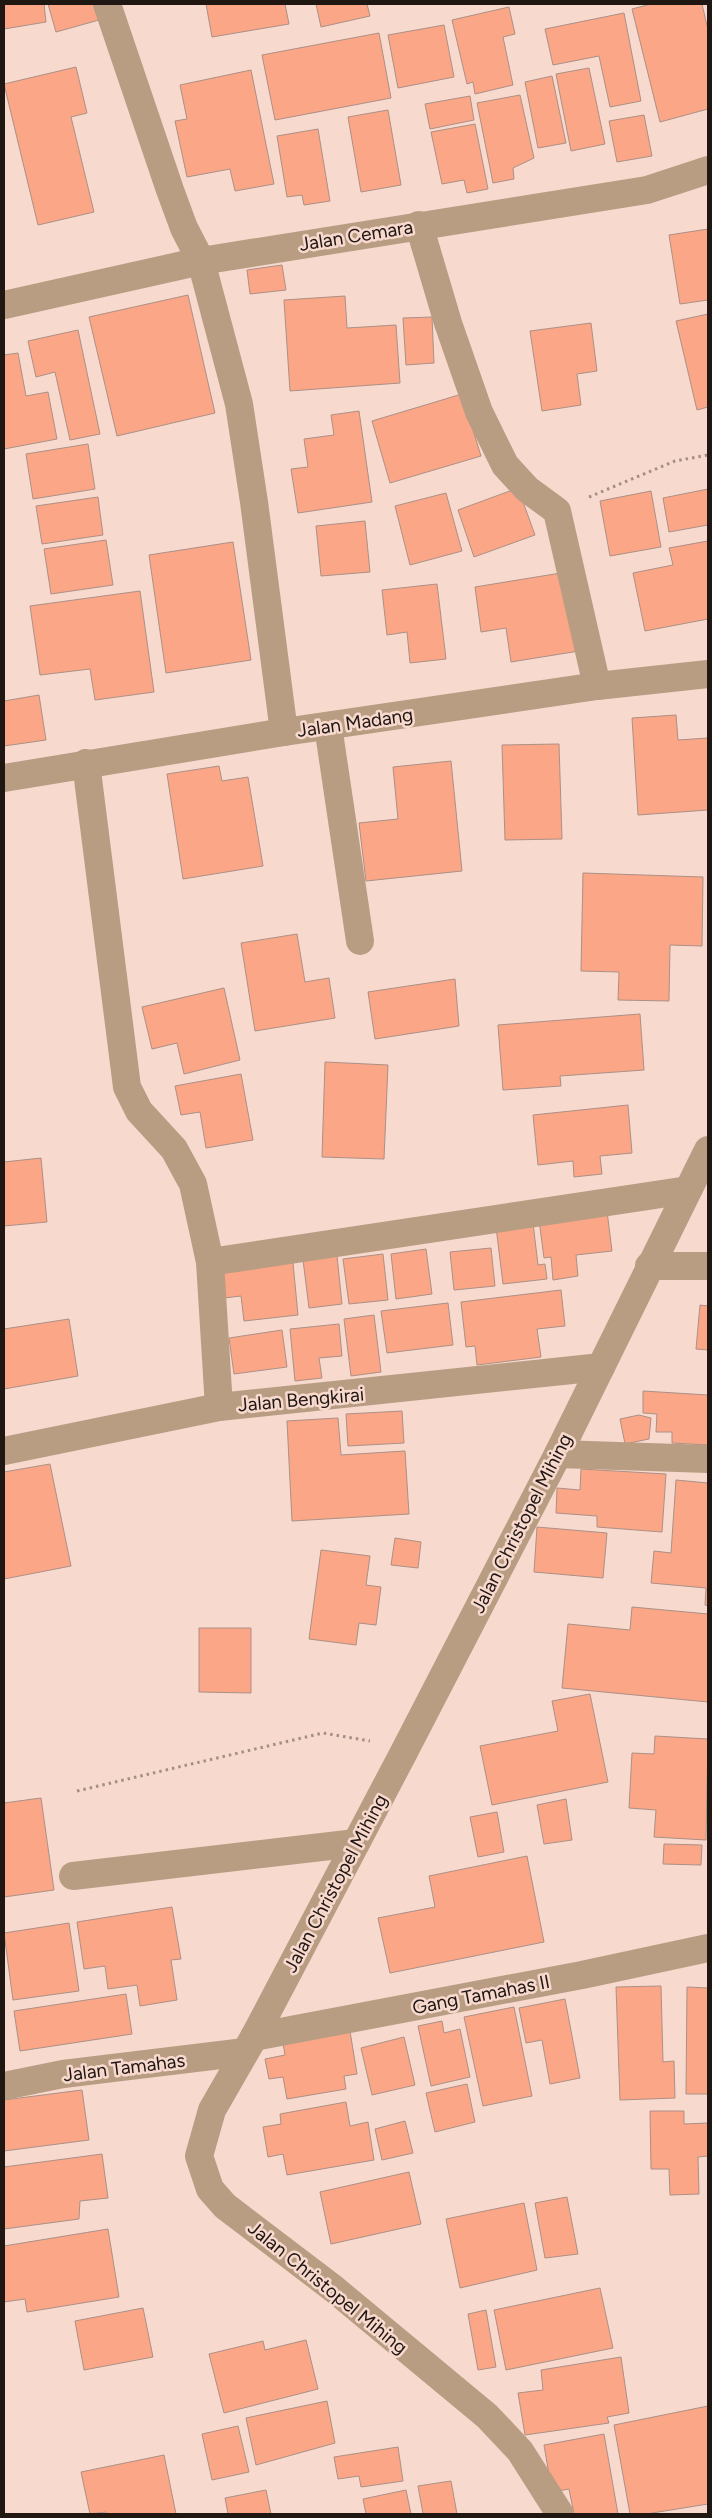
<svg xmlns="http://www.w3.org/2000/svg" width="712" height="2518" font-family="Figtree,sans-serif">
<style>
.building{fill:#fba686;stroke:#ac9086}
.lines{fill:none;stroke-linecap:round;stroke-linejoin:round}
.path{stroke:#a48e86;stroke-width:3;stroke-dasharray:2.5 4;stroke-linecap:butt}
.minor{stroke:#b89d82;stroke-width:28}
.labels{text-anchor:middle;stroke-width:5;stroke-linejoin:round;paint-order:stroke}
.street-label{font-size:19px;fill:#201612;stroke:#f7d9ce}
</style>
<rect width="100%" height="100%" fill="#f7d9ce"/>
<g class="building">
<path d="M4,4h40l2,18 -42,7z"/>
<path d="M48,4h47l4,16 -43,12z"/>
<path d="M206,4h79l4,20 -77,13z"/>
<path d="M316,4h51l3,12 -49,11z"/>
<path d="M651,4h51l6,26v79l-48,13 -28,-113z"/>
<path d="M509,7l6,27 -12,3 10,48 -38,9 -2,-12 -6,2 -15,-64z"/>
<path d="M624,13l17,88 -31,6 -11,-51 -46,9 -8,-36z"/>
<path d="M444,25l10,52 -56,11 -10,-53z"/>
<path d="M379,33l12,65 -116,22 -13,-65z"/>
<path d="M76,67l11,46 -16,4 23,95 -56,13 -34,-141z"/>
<path d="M589,68l16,76 -34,7 -15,-77z"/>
<path d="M251,70l23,114 -39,7 -5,-22 -43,8 -12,-56 12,-2 -7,-34z"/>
<path d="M552,76l14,67 -28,5 -13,-66z"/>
<path d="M520,95l14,63 -21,10 1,11 -21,4 -16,-80z"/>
<path d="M470,96l4,24 -44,9 -5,-25z"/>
<path d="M388,110l13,75 -40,7 -13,-75z"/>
<path d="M644,115l8,41 -35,6 -8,-41z"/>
<path d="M475,124l13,65 -21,4 -3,-13 -22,4 -11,-52z"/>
<path d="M318,129l12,72 -26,4 -2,-10 -15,2 -10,-61z"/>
<path d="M708,229v71l-28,4 -11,-69z"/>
<path d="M282,265l4,25 -36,4 -3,-24z"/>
<path d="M188,295l27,118 -98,23 -28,-119z"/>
<path d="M345,296l2,32 49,-3 4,58 -110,8 -6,-91z"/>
<path d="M708,314v93l-11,3 -21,-89z"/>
<path d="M432,317l2,46 -28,2 -3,-47z"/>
<path d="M591,323l6,48 -20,3 4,31 -39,6 -12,-80z"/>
<path d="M78,330l22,104 -30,6 -15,-68 -19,5 -8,-36z"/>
<path d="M18,353l8,43 22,-4 9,47 -53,10v-94z"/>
<path d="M462,394l19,62 -91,27 -18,-62z"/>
<path d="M359,411l13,91 -74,11 -7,-44 17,-2 -4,-28 30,-4 -3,-20z"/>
<path d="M88,444l7,45 -62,10 -7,-45z"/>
<path d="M518,488l17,47 -61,22 -16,-47z"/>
<path d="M708,489v36l-39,7 -6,-34z"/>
<path d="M651,491l10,56 -51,9 -10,-55z"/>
<path d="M446,493l16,58 -52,14 -15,-59z"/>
<path d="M98,497l5,38 -61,9 -6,-38z"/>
<path d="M365,521l5,51 -49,4 -5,-50z"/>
<path d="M106,540l7,45 -62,9 -7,-45z"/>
<path d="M708,541v78l-63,12 -12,-58 40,-8 -4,-17z"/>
<path d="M233,542l18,118 -85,13 -17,-118z"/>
<path d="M567,572l12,79 -68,11 -5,-34 -25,4 -6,-45z"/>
<path d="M437,584l9,75 -36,4 -3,-31 -20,3 -5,-45z"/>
<path d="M140,591l14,101 -59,8 -5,-31 -50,6 -10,-69z"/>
<path d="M39,695l7,45 -42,6v-45z"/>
<path d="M676,715l2,25 30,-2v72l-70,5 -6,-97z"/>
<path d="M559,744l3,95 -57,1 -3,-95z"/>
<path d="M451,761l11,110 -96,10 -7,-58 39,-4 -5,-52z"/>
<path d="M219,766l3,15 26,-4 15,89 -80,13 -16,-105z"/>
<path d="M583,873l120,4 -1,69 -32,-1 -1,56 -51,-1 1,-28 -38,-1z"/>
<path d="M297,934l8,48 24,-4 6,40 -80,13 -14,-88z"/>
<path d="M455,979l4,47 -84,13 -7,-47z"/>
<path d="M224,988l16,72 -56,14 -7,-31 -25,6 -10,-42z"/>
<path d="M640,1014l4,56 -84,6 1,10 -58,4 -5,-65z"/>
<path d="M325,1062l63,3 -4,94 -62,-2z"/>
<path d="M241,1074l12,66 -47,8 -6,-36 -19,3 -6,-29z"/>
<path d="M628,1105l4,48 -32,3 2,18 -28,3 -1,-16 -35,4 -5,-50z"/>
<path d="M41,1158l6,64 -43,4v-64z"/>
<path d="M607,1211l5,40 -36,4 2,21 -25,4 -2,-23 -7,1 -5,-38z"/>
<path d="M533,1223l5,42 7,-1 2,15 -44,5 -7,-57z"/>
<path d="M491,1248l4,38 -41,4 -4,-38z"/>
<path d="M426,1249l6,45 -36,5 -5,-45z"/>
<path d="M383,1254l5,46 -39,4 -6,-45z"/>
<path d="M337,1256l5,48 -33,4 -6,-48z"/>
<path d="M293,1263l5,52 -54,6 -3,-25 -17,2 -2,-28z"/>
<path d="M561,1290l4,36 -28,3 4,28 -64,8 -2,-19 -9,1 -5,-45z"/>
<path d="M448,1303l5,42 -66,8 -6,-42z"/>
<path d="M700,1305l8,1v44l-12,-1z"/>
<path d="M374,1315l7,57 -30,4 -7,-57z"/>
<path d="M69,1319l9,57 -74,13v-60z"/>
<path d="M339,1324l3,32 -23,2 3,20 -27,3 -5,-52z"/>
<path d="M282,1330l5,37 -53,7 -5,-36z"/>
<path d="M643,1391l65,4v50l-36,-2v-11h-16l1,-18 -14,-1z"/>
<path d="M402,1411l2,32 -56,3 -2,-32z"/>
<path d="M639,1415l12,3 -2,21 -24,5 -5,-25z"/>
<path d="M338,1418l3,37 64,-4 4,63 -117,7 -5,-100z"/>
<path d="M50,1464l21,102 -67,13v-107z"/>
<path d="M581,1469l85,5 -4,58 -65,-5v-11l-41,-3 1,-25 23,2z"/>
<path d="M676,1480l32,3v123l-3,-1 1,-17 -55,-5 3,-32 17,2z"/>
<path d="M537,1527l70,6 -4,45 -69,-6z"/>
<path d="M395,1538l26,4 -3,26 -27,-3z"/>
<path d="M321,1550l49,6 -4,29 15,2 -5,38 -17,-2 -3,22 -47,-6z"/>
<path d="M632,1607l76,7v88l-146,-14 6,-64 62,6z"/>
<path d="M199,1628h52v65l-52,-1z"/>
<path d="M590,1694l18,88 -116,23 -12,-59 78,-15 -6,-30z"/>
<path d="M655,1736l53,3 -2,101 -52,-3 2,-27 -27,-2 3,-55 22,1z"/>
<path d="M41,1798l13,92 -50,7v-94z"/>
<path d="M566,1799l6,41 -28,4 -7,-39z"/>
<path d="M497,1812l7,40 -26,5 -8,-40z"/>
<path d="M664,1844l38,1 -1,20 -38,-1z"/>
<path d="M527,1856l17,86 -154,31 -12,-55 57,-11 -6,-31z"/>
<path d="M172,1907l9,52 -10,1 6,40 -37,6 -3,-21 -29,4 -3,-23 -21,3 -7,-47z"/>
<path d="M69,1923l10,68 -66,9 -9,-67z"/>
<path d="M661,1986l2,76 11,-1 1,37 -55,2 -4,-113z"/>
<path d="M687,1987l21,1v106h-22z"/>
<path d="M126,1994l6,40 -112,17 -6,-40z"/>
<path d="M565,1999l15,79 -30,6 -8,-44 -16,3 -7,-35z"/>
<path d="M514,2007l18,89 -49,10 -19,-89z"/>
<path d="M442,2021l2,12 16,-4 10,48 -39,9 -13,-60z"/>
<path d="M349,2025l8,49 -13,2 2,13 -59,10 -4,-22 -14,2 -4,-20 20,-4 -3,-18z"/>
<path d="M404,2037l11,48 -43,10 -11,-47z"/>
<path d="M467,2084l8,38 -40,10 -9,-39z"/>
<path d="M82,2090l7,50 -85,11v-51z"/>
<path d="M346,2102l4,24 18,-4 6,38 -87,15 -4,-21 -15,3 -5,-30 18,-3 -1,-10z"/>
<path d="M650,2111h34v13l24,-1v33l-10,1 1,37 -29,1 -1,-26h-18z"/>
<path d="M405,2121l8,32 -31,7 -7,-31z"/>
<path d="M102,2154l6,44 -28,3 -1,18 -75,10v-62z"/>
<path d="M409,2172l12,52 -90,20 -11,-52z"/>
<path d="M567,2197l11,57 -33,4 -10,-55z"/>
<path d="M524,2203l13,67 -77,18 -14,-69z"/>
<path d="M108,2229l11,68 -92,15 -2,-13 -21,3v-56z"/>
<path d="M600,2288l13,60 -107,22 -12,-60z"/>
<path d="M143,2308l10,49 -69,13 -9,-49z"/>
<path d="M486,2310l10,57 -18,3 -10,-56z"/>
<path d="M306,2340l12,49 -94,24 -15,-59 54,-13 2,9z"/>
<path d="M621,2357l8,56 -22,4 2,6 -84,12 -7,-42 25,-3 -2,-20z"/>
<path d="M327,2401l8,42 -79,22 -10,-47z"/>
<path d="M708,2406v98l-62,10h-16l-16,-89z"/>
<path d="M238,2426l11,46 -37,8 -10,-46z"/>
<path d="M604,2434l14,80h-44l-5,-25 -17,3 -8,-47z"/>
<path d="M398,2447l5,34 -42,6 -2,-11 -21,3 -4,-22z"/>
<path d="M164,2455l12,59h-69l-1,-2 -16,2 -9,-42z"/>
<path d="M451,2481l6,33h-34l-5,-28z"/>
<path d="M266,2490l5,24h-43l-3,-16z"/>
<path d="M406,2490l5,24h-45l-3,-15z"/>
</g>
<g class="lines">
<g class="path">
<path d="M589,497l86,-36 33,-6"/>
<path d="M77,1791l246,-58 47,8"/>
</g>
<g class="minor">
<path d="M107,4l63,186 14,38 17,33 38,143 15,98 30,230"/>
<path d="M419,225l29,98 31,89 26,53 22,24 30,22 40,175"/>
<path d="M4,305l197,-44 446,-71 61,-20"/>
<path d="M328,726l32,215"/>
<path d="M86,763l41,324 12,24 35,38 19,35 17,78 9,145"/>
<path d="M4,778l280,-46 313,-46 111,-12"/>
<path d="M210,1262l478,-72"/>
<path d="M649,1266h59"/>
<path d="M4,1451l215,-44 382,-40"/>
<path d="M558,1454l150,5"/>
<path d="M73,1876l283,-33"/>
<path d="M254,2037l328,-62 126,-27"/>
<path d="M4,2086l59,-12 182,-22"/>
<path d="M560,2514l-40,-63 -33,-35 -153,-127 -109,-83 -15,-17 -11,-33 13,-46 42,-73 150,-285 154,-298 150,-304"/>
</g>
</g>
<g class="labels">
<g class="street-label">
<text transform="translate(356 235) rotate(-9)" y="7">Jalan Cemara</text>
<text transform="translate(355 722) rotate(-8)" y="7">Jalan Madang</text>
<text transform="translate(301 1399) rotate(-5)" y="7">Jalan Bengkirai</text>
<text transform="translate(521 1523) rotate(-63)" y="7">Jalan Christopel Mihing</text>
<text transform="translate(335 1883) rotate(-62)" y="7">Jalan Christopel Mihing</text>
<text transform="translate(481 1994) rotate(-11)" y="7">Gang Tamahas II</text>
<text transform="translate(124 2067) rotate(-7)" y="7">Jalan Tamahas</text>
<text transform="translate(328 2287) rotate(39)" y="7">Jalan Christopel Mihing</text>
</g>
</g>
<rect width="712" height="2518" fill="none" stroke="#201612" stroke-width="10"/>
</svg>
